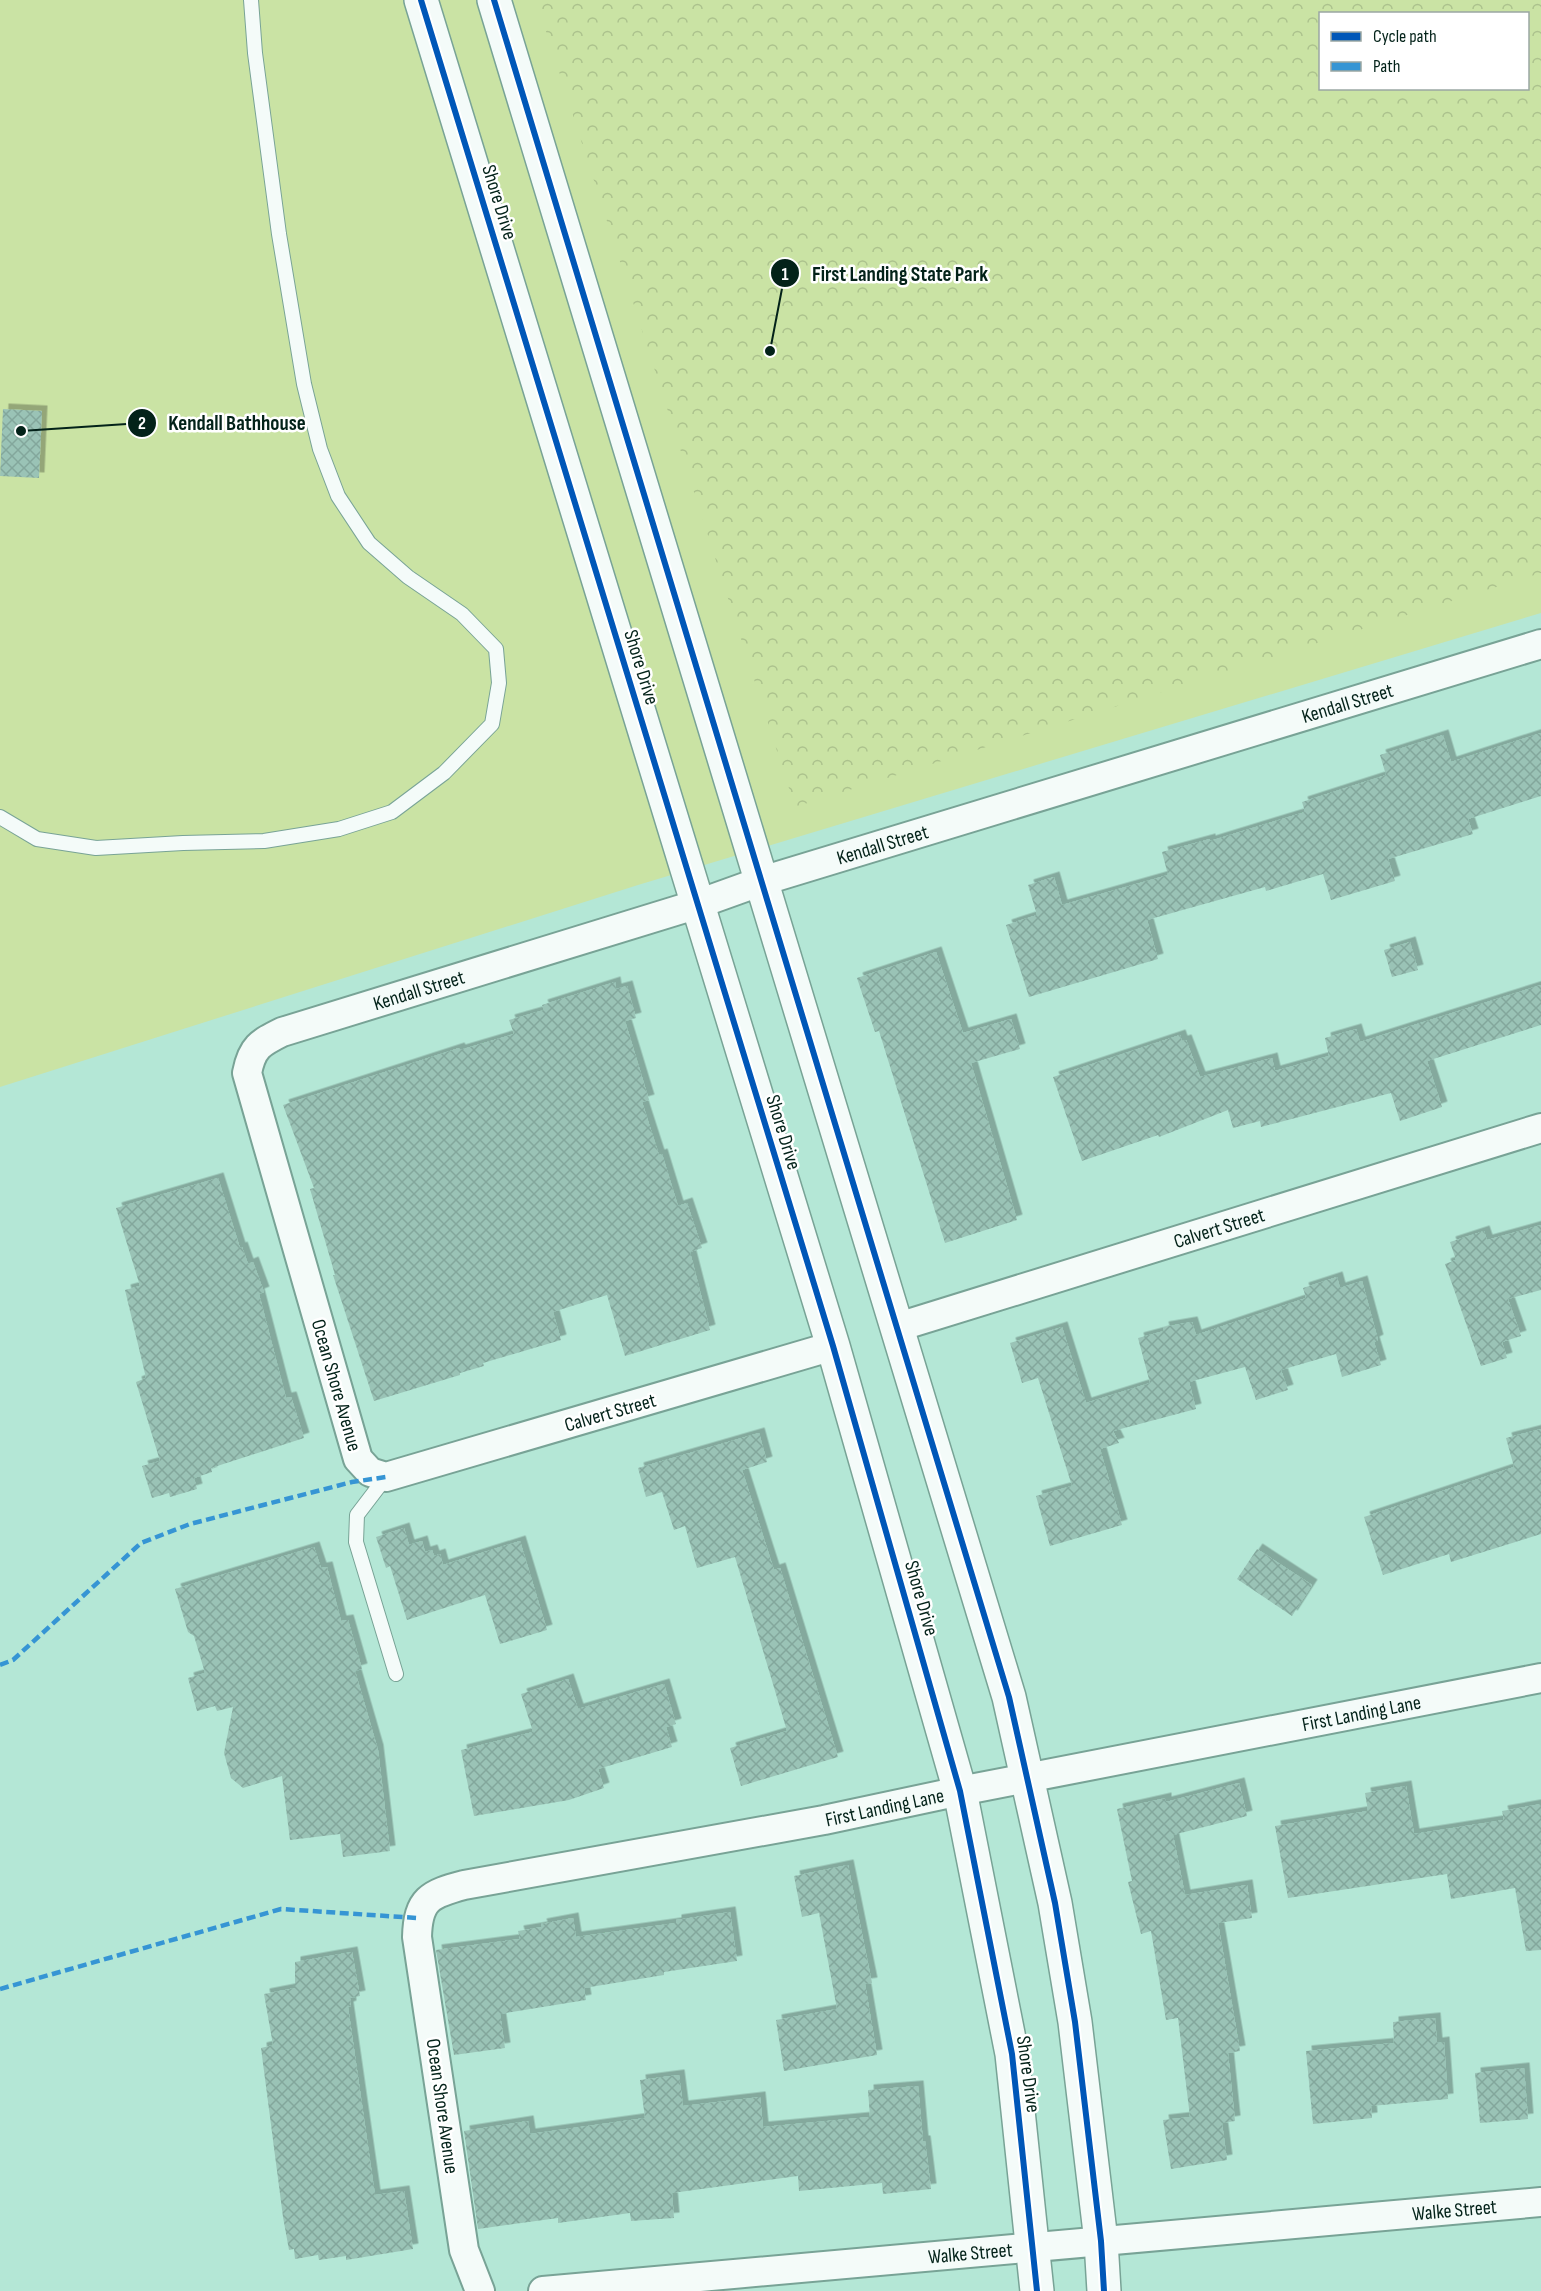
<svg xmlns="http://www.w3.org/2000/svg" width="1541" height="2291" font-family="'Sofia Sans Condensed',sans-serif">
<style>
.green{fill:#cae3a4;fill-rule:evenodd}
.forest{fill:url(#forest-crowns);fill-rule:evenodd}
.building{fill:url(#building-cross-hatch);filter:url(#shadow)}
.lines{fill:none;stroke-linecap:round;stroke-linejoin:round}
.lane-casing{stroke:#78a396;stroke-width:16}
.street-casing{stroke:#78a396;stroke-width:32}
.highway-casing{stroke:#78a396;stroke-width:36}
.lane{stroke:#f4fbf9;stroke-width:14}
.street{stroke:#f4fbf9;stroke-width:28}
.highway{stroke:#f4fbf9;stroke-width:33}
.quiet{stroke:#3695d4;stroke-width:4.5;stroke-dasharray:9 4.5;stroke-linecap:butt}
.cycleway-casing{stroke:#fff;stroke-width:10}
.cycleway{stroke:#0057b8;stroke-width:6}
.labels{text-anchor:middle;stroke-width:5;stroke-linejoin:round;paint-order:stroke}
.street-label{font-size:20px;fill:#032219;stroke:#fff}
.leader{fill:none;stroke:#032219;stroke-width:2}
.callout-dot{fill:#032219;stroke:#fff;stroke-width:2}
.mark-label{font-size:18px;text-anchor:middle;font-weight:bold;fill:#fff}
.callout-label{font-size:21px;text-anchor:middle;font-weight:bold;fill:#032219;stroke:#fff;stroke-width:5;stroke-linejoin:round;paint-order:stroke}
</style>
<defs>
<pattern id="forest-crowns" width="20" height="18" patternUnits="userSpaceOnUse" patternTransform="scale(1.5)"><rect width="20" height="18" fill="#cae3a4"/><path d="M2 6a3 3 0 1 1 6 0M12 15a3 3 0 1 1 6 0" fill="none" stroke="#acc28d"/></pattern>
<pattern id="building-cross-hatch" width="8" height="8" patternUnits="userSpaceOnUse" patternTransform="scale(1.5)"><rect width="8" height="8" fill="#9ac3b6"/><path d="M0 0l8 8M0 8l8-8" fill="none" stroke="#83a79c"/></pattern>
<filter id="shadow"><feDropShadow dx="5.5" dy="-5.5" stdDeviation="0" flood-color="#0004"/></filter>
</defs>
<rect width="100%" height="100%" fill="#b4e7d6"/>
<path class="green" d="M0,0h1541v613l-903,272 -638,202zM1320,14h208v74h-208z"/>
<path class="forest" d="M536,0h1005v573l-746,234zM1320,14h208v74h-208z"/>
<g class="building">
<path d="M3,409l39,2 -3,67 -39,-2z"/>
<path d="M1541,733v63l-73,23 5,15 -85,25 7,22 -64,19 -8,-26 -57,17 -1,-4 -118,33 11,39 -129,38 -23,-72 31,-10 -9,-30 26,-8 8,28 106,-30 -6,-23 48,-13v2l95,-29 -3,-10 84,-27 -6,-20 63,-20 8,27z"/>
<path d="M1410,942l8,28 -26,7 -8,-27z"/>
<path d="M936,952l27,81 48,-14 9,30 -49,14 46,157 -72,23 -66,-212 -4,1 -18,-54z"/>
<path d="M615,982l1,7 11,-3 9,32 -11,3 24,79 -7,2 17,53 3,-1 16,52 9,-3 15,45 -12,4 20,78 -85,26 -18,-61 -54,17 8,28 -78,23 1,3 -24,7v2l-86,26 -41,-126h2l-25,-86 4,-1 -31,-83 176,-57 1,2 54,-16 -5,-14 35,-10 -2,-5z"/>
<path d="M1541,985v40l-114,36 15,46 -42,14 -9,-28 -130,34 -1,-6 -27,7 -5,-18 -69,27 -1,-2 -76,26 -29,-84 127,-42 2,6 4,-1 14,37 72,-19 3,13 54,-15 -4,-18 31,-9 4,13z"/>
<path d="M218,1178l22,70 2,-1 6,17 5,-2 11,30 -5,2 27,104 5,-1 13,41 -93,30 1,4 -18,6 3,11 -27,8 -1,-4 -17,5 -10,-32 18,-5 -24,-79 10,-4 -21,-88 15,-4 -24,-78z"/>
<path d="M1541,1225v65l-33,9 13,37 -19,6 5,16 -26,8 -36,-102 11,-4 -6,-18 34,-11 3,9z"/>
<path d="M1337,1277l3,11 22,-7 16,59 -4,2 7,23 -39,12 -6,-23 -55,16 7,20 -32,10 -11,-33 -56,15 7,27 -83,22 6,12 -19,6 22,76 -72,21 -14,-50 36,-10 -34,-108 -16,5 -12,-40 52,-16 24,76 64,-20 -12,-45 26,-7 -1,-4 29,-5 4,13 110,-37 -3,-10z"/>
<path d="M1541,1429v105l-90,28 -2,-8 -66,21 -19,-58 150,-50 -8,-29z"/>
<path d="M759,1433l8,29 -25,8 32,100 6,-2 58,189 -97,29 -11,-38 57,-17 -52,-174 -38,11 -12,-42 -11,4 -12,-38 -16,5 -8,-29z"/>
<path d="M404,1528l5,17 13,-4 3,11 7,-2 2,6 6,-2 3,11 77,-24 27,89 -47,14 -15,-49 -78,25 -17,-54 -4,2 -10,-31z"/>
<path d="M314,1547l7,21 6,-1 14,54 7,-1 14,49 -7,2 23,79 12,101 -47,6 -3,-23 -50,6 -8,-64 -39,12 -12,-10 -7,-25 9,-46 -16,4 -2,-5 -18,5 -9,-33 17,-5 -11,-37 -6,-4 -13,-43z"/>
<path d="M1257,1549l55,36 -20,31 -55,-37z"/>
<path d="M568,1679l10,30 86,-25 12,40 -10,3 6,20 -74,22 6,19 -35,12 -95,16 -13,-66 72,-18 -12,-38z"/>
<path d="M1239,1783l8,33 -74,19 12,60 62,-10 5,33 -34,5 22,128 -12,2 7,68 -13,2 5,37 -56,9 -8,-49 27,-3 -12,-99 -12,2 -15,-89 -10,3 -13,-52 4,-1 -15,-72 49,-11v4z"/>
<path d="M1406,1786l8,48 90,-14 -2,-9 39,-7v146l-15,1 -11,-63 -64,11 -4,-25 -159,24 -13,-72 93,-15 -3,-18z"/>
<path d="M848,1865l24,118 -7,1 12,71 -93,16 -8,-51 61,-11 -18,-96 -17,4 -8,-41z"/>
<path d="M730,1912l7,49 -73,11v3l-80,13 2,12 -86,14 5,34 -51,7 -18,-105 84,-11 -2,-8 24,-4 -1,-3 32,-6 3,19 100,-14v-3z"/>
<path d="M352,1952l8,44 -10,2 1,8 -3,1 27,188 29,-4 9,58 -67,11v-4l-27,4 -1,-5 -23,4 -1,-10 -5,1 -6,-33 -22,-169 12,-3 -9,-51 31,-6v-26z"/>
<path d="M1435,2018l2,25 7,-1 4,57 -77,7 1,12 -59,6 -7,-73 88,-8 -1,-21z"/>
<path d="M1524,2068l4,51 -48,4 -5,-50z"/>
<path d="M679,2075l4,31 77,-9 3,30 107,-10 -2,-27 50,-4 5,55h2l6,48 -48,5 -1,-11 -83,8 -1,-15 -126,17 2,25 -43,3 -1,-8 -72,10v-5l-80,11 -14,-98 64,-10 2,13 115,-16 -5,-38z"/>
</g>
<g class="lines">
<defs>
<g id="lane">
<path d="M0,817l37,22 59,9 87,-5 81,-2 75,-12 53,-17 52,-39 48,-49 7,-41 -3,-34 -34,-35 -54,-37 -39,-34 -31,-47 -18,-47 -16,-65 -25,-150 -24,-181 -4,-53"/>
<path d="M386,1477l-29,38 -1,27 40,132"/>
</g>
<g id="street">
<path id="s1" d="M898,1327l643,-199"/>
<path id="s2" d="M833,1346l-447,131 -16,-5 -12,-13 -111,-386c5,-26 13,-30 35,-41l416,-128 64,-23 779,-237"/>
<path id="s3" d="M480,2291l-16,-41 -47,-313c1,-38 13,-43 47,-52l360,-65 136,-29 581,-113"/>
<path id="s4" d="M543,2291l998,-89"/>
</g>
<g id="highway">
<path d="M421,0l412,1346 127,445 52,263 25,237"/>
<path d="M494,0l515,1697 46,206 20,119 26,219 3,50"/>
</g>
</defs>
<use href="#lane" class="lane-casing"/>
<use href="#street" class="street-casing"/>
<use href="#highway" class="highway-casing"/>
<use href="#lane" class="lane"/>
<use href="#street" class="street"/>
<use href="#highway" class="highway"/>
<g class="quiet">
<path d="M0,1665l13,-5 128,-117 49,-19 162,-42 34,-5"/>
<path d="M0,1989l281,-80 136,9"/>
</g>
<defs>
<g id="cycleway">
<path d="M421,0l412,1346 127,445 52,263 25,237"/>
<path d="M494,0l515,1697 46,206 20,119 26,219 3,50"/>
</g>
</defs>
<use href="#cycleway" class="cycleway-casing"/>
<use href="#cycleway" class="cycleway"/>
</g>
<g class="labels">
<g class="street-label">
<text transform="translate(500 202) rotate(73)" y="7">Shore Drive</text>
<text transform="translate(642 667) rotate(73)" y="7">Shore Drive</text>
<text dy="7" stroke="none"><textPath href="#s2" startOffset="2074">Kendall Street</textPath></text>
<text dy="7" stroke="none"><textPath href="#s2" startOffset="1588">Kendall Street</textPath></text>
<text dy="7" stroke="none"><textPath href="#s2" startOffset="1102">Kendall Street</textPath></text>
<text transform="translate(784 1132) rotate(73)" y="7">Shore Drive</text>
<text dy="7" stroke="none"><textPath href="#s1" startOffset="336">Calvert Street</textPath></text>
<text transform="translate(337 1385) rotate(74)" y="7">Ocean Shore Avenue</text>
<text transform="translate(610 1412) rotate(-16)" y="7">Calvert Street</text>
<text transform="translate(922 1598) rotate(74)" y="7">Shore Drive</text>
<text dy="7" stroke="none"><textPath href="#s3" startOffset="1353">First Landing Lane</textPath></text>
<text dy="7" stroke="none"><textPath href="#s3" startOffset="867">First Landing Lane</textPath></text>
<text transform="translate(1029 2074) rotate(82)" y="7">Shore Drive</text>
<text transform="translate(443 2106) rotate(82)" y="7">Ocean Shore Avenue</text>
<text dy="7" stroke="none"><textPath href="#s4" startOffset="915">Walke Street</textPath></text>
<text dy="7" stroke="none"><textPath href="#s4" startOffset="429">Walke Street</textPath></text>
</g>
</g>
<path class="leader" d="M770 351L785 273M21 431L142 423"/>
<g class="callout-dot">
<circle cx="770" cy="351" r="6"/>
<circle cx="21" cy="431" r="6"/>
<circle cx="785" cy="273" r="15"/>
<circle cx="142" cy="423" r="15"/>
</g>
<g class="mark-label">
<text x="785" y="280">1</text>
<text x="142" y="429">2</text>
</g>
<g class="callout-label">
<text x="900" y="281">First Landing State Park</text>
<text x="237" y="430">Kendall Bathhouse</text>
</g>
<rect x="1319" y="12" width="210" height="78" fill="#ffffff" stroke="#9aa7a3" stroke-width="1.5"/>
<rect x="1331" y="32" width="30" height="9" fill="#0057b8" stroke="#9aa7a3" stroke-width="1.5"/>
<text x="1373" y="42" font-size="18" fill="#032219">Cycle path</text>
<rect x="1331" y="62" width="30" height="9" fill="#3695d4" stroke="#9aa7a3" stroke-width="1.5"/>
<text x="1373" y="72" font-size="18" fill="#032219">Path</text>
</svg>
